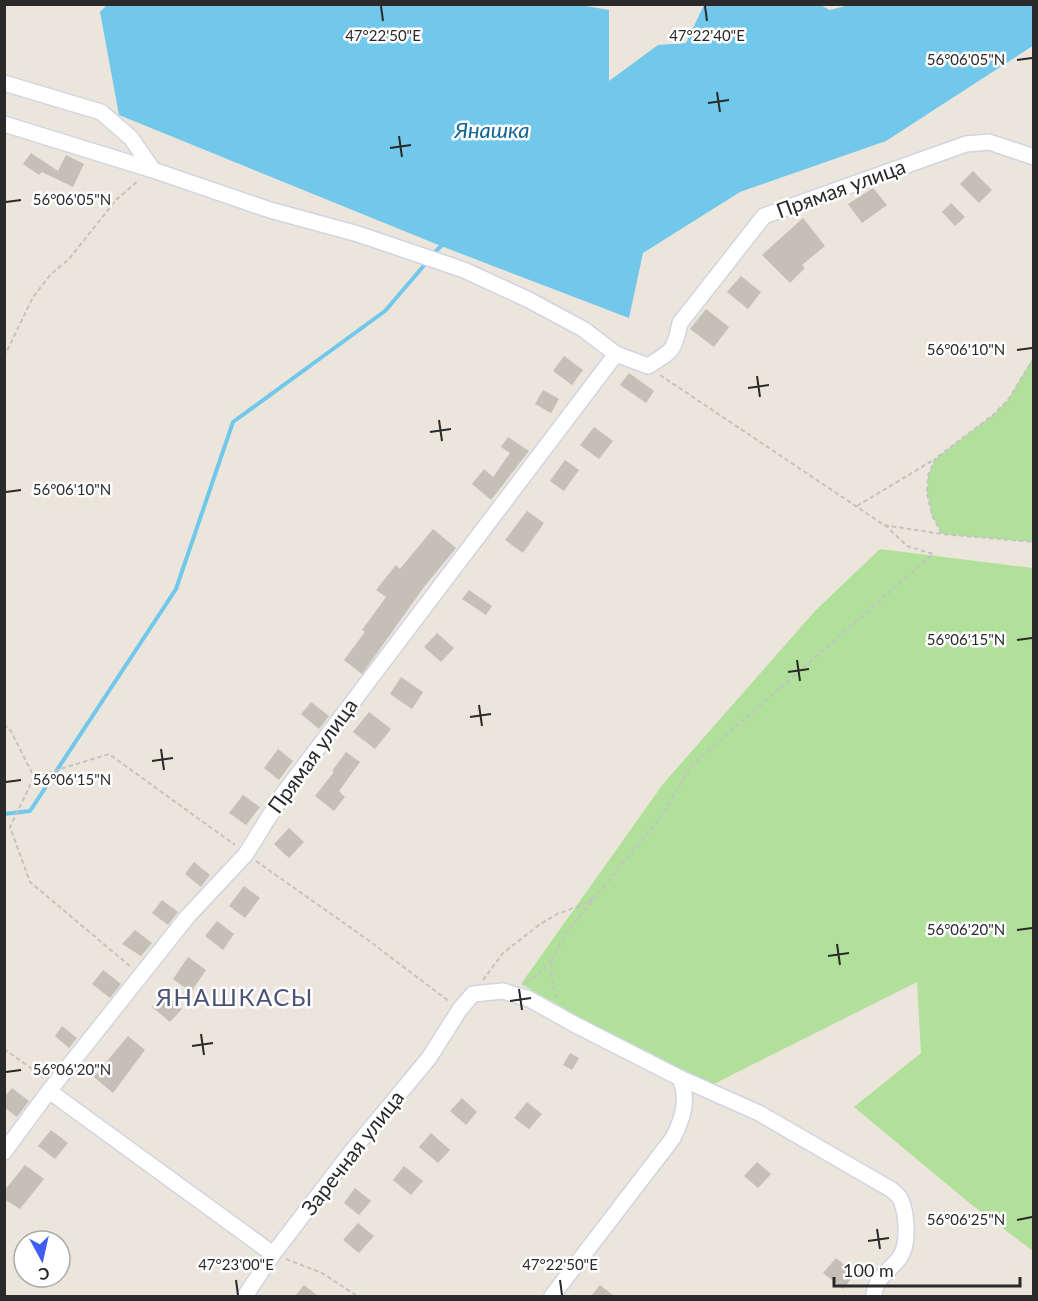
<svg xmlns="http://www.w3.org/2000/svg" width="1038" height="1301" font-family="Lato,sans-serif">
<style>
.green{fill:#b1e09a}
.water{fill:#71c8eb}
.lines{fill:none;stroke-linecap:round;stroke-linejoin:round}
.stream{stroke:#71c8eb;stroke-width:4}
.building{fill:#c4bfb7}
.minor-casing{stroke:#d1d4e2;stroke-width:18}
.path{stroke:#c3c3c3;stroke-width:2;stroke-dasharray:4.5 3;stroke-linecap:butt}
.minor{stroke:#fff;stroke-width:15}
.ticks{fill:none;stroke:#2a2a2a;stroke-width:2}
.labels{text-anchor:middle;stroke-width:5;stroke-linejoin:round;paint-order:stroke}
.street-label{font-size:21px;fill:#2a2a2a;stroke:#fff}
.water-label{font-size:22px;font-style:italic;fill:#116696;stroke:#fff}
.quarter-label{font-size:24px;letter-spacing:1.5px;fill:#4b5379;stroke:#fff}
.ticks-label{font-size:15px;text-anchor:middle;fill:#2a2a2a;stroke:#fff;stroke-width:5;stroke-linejoin:round;paint-order:stroke}
</style>
<rect width="100%" height="100%" fill="#ebe5dc"/>
<g class="green">
<path d="M1033,358v184l-91,-8 -10,-19 -5,-22 1,-17 7,-17 58,-44 15,-15z"/>
<path d="M880,549l153,19v683l-61,-46 -118,-98 67,-54 -4,-71 -211,106 -185,-104 142,-200 152,-173z"/>
</g>
<path class="water" d="M108,4l472,1 29,5v71l49,-36 28,-2 18,-38 114,-1 12,6 23,-6 180,1 1,40 -148,96 -146,51 -97,61 -14,65 -188,-72 -322,-131 -19,-103z"/>
<g class="lines">
<g class="stream">
<path d="M433,254l8,-8"/>
<path d="M4,814l26,-3 146,-222 57,-167 152,-111 42,-49"/>
</g>
</g>
<g class="building">
<path d="M31,153l27,18 8,-16 18,9 -11,23 -31,-15 -3,3 -16,-11z"/>
<path d="M973,171l19,19 -13,13 -19,-19z"/>
<path d="M873,188l14,17 -25,18 -14,-19z"/>
<path d="M951,203l14,14 -10,9 -13,-14z"/>
<path d="M803,218l22,28 -23,19 3,3 -15,15 -28,-28z"/>
<path d="M741,276l20,16 -13,17 -21,-17z"/>
<path d="M706,309l23,18 -15,20 -24,-18z"/>
<path d="M564,356l19,14 -11,15 -19,-14z"/>
<path d="M629,373l25,18 -8,12 -26,-18z"/>
<path d="M543,390l16,9 -8,14 -16,-9z"/>
<path d="M594,427l19,14 -14,18 -19,-14z"/>
<path d="M508,437l21,14 -38,49 -19,-16 12,-15 9,8 17,-24 -9,-6z"/>
<path d="M565,460l14,10 -15,21 -14,-10z"/>
<path d="M527,511l17,12 -21,30 -18,-13z"/>
<path d="M433,529l23,19 -32,39 -62,87 -18,-14 21,-28 -3,-2 24,-33 -10,-7 20,-25 4,4z"/>
<path d="M469,590l23,16 -6,9 -24,-16z"/>
<path d="M437,633l17,15 -13,14 -17,-15z"/>
<path d="M401,677l22,15 -11,17 -22,-15z"/>
<path d="M311,702l18,14 -10,13 -18,-15z"/>
<path d="M369,712l22,17 -16,20 -22,-17z"/>
<path d="M278,749l15,12 -14,19 -15,-12z"/>
<path d="M346,752l14,10 -21,29 6,6 -11,14 -19,-15 19,-24 -2,-1z"/>
<path d="M243,795l17,12 -14,18 -17,-12z"/>
<path d="M289,828l15,14 -15,16 -15,-14z"/>
<path d="M194,862l16,13 -9,12 -16,-13z"/>
<path d="M244,886l16,12 -15,20 -16,-12z"/>
<path d="M162,900l16,12 -10,13 -16,-12z"/>
<path d="M217,921l17,13 -11,16 -18,-14z"/>
<path d="M135,930l17,13 -11,13 -19,-12z"/>
<path d="M188,957l18,13 -15,22 -18,-13z"/>
<path d="M103,970l18,14 -11,14 -18,-14z"/>
<path d="M164,993l18,16 -12,13 -18,-15z"/>
<path d="M62,1026l15,12 -8,10 -14,-12z"/>
<path d="M128,1036l17,14 -32,43 -19,-16z"/>
<path d="M570,1053l9,5 -7,12 -9,-5z"/>
<path d="M12,1088l17,13 -12,16 -13,-10v-10z"/>
<path d="M462,1098l15,14 -11,13 -16,-14z"/>
<path d="M527,1102l15,12 -13,15 -15,-11z"/>
<path d="M51,1130l17,13 -13,16 -17,-13z"/>
<path d="M431,1133l19,17 -12,13 -19,-16z"/>
<path d="M757,1162l14,12 -13,14 -14,-12z"/>
<path d="M25,1165l19,14 -24,30 -16,-10v-8z"/>
<path d="M404,1166l19,15 -12,14 -18,-15z"/>
<path d="M355,1188l16,13 -12,14 -15,-12z"/>
<path d="M358,1223l16,13 -15,17 -16,-13z"/>
<path d="M836,1258l19,16 -12,15 -20,-16z"/>
<path d="M304,1285l14,11h-23z"/>
<path d="M600,1285l14,11h-23z"/>
</g>
<g class="lines">
<defs>
<g id="minor">
<path d="M4,83l97,29 30,26 22,32"/>
<path d="M4,124l149,46 117,40 88,24 106,36 63,29 56,30 33,25 32,12c24,-15 26,-14 32,-43l84,-107 202,-72 23,-2 45,15"/>
<path d="M49,1091l224,163"/>
<path d="M4,1152l45,-61 139,-175 58,-62 37,-60 333,-440"/>
<path d="M245,1296l28,-42 79,-103 77,-93 31,-49 13,-15 30,-3 26,8 45,25 106,54 79,35 133,77c3,3 7,6 9,10 6,15 8,44 -1,57 -9,13 -26,22 -26,39"/>
<path d="M552,1296l121,-158c10,-20 16,-39 7,-60"/>
</g>
</defs>
<use href="#minor" class="minor-casing"/>
<g class="path">
<path d="M4,357l29,-60 18,-23 18,-15 47,-59 23,-20"/>
<path d="M1034,358l-26,42 -15,15 -58,44 -7,17 -1,17 5,22 10,19 92,8"/>
<path d="M660,375l224,150 58,9"/>
<path d="M857,506l78,-47"/>
<path d="M885,525l22,21 26,8"/>
<path d="M4,724l7,7 23,46 75,-23 126,91"/>
<path d="M34,777l-24,50 20,55 101,85"/>
<path d="M256,861l112,79 82,62"/>
<path d="M483,980l20,-27 36,-28 18,-11 22,-8 16,-9"/>
<path d="M526,983l15,-11 11,-13"/>
<path d="M556,998l-5,-25 1,-14 15,-27 96,-118 28,-48 242,-212"/>
<path d="M4,1049l38,27"/>
<path d="M286,1259l36,14 35,23"/>
</g>
<use href="#minor" class="minor"/>
</g>
<path class="ticks" d="M381,6l2,15M705,6l2,15M1017,60l15,-2M717,92l3,20M708,103l21,-3M399,136l3,21M390,148l21,-3M6,202l15,-2M1017,350l15,-2M757,376l3,21M748,388l21,-3M439,420l3,21M430,432l21,-3M6,492l15,-2M1017,640l15,-2M797,660l3,21M788,672l21,-3M479,705l3,21M470,717l21,-3M161,749l3,21M152,761l21,-3M6,782l15,-2M1017,930l15,-2M837,944l3,21M828,956l21,-3M519,989l3,21M510,1001l21,-3M201,1034l3,21M192,1046l21,-3M6,1072l15,-2M1017,1220l15,-3M877,1229l3,20M868,1241l21,-3M236,1280l2,15M560,1280l2,15"/>
<g class="labels">
<g class="street-label">
<text transform="translate(841 189) rotate(-20)" y="7">Прямая улица</text>
<text transform="translate(313 756) rotate(-54)" y="7">Прямая улица</text>
<text transform="translate(353 1153) rotate(-52)" y="7">Заречная улица</text>
</g>
<g class="water-label">
<text x="492" y="138">Янашка</text>
</g>
<g class="quarter-label">
<text x="235" y="1006">ЯНАШКАСЫ</text>
</g>
</g>
<g class="ticks-label">
<text x="383" y="41">47°22'50"E</text>
<text x="707" y="41">47°22'40"E</text>
<text x="966" y="65">56°06'05"N</text>
<text x="72" y="205">56°06'05"N</text>
<text x="966" y="355">56°06'10"N</text>
<text x="72" y="495">56°06'10"N</text>
<text x="966" y="645">56°06'15"N</text>
<text x="72" y="785">56°06'15"N</text>
<text x="966" y="935">56°06'20"N</text>
<text x="72" y="1075">56°06'20"N</text>
<text x="966" y="1225">56°06'25"N</text>
<text x="236" y="1270">47°23'00"E</text>
<text x="560" y="1270">47°22'50"E</text>
</g>
<rect width="1038" height="1301" fill="none" stroke="#2a2a2a" stroke-width="12"/>
<g transform="translate(42 1259) rotate(172)"><circle r="28" fill="#ffffff" stroke="#aaaaaa" stroke-width="1.5"/>
<path d="M0-4.5L10 22L0 15L-10 22Z" fill="#405ef4"/>
<text y="-9" font-size="16" font-weight="bold" text-anchor="middle" fill="#2a2a2a">С</text>
</g>
<path d="M834 1277v9h186v-9" fill="none" stroke="#2a2a2a" stroke-width="3"/>
<text x="843" y="1277" font-size="18" fill="#2a2a2a" stroke="#ffffff" stroke-width="4.5" paint-order="stroke">100 m</text>
</svg>
